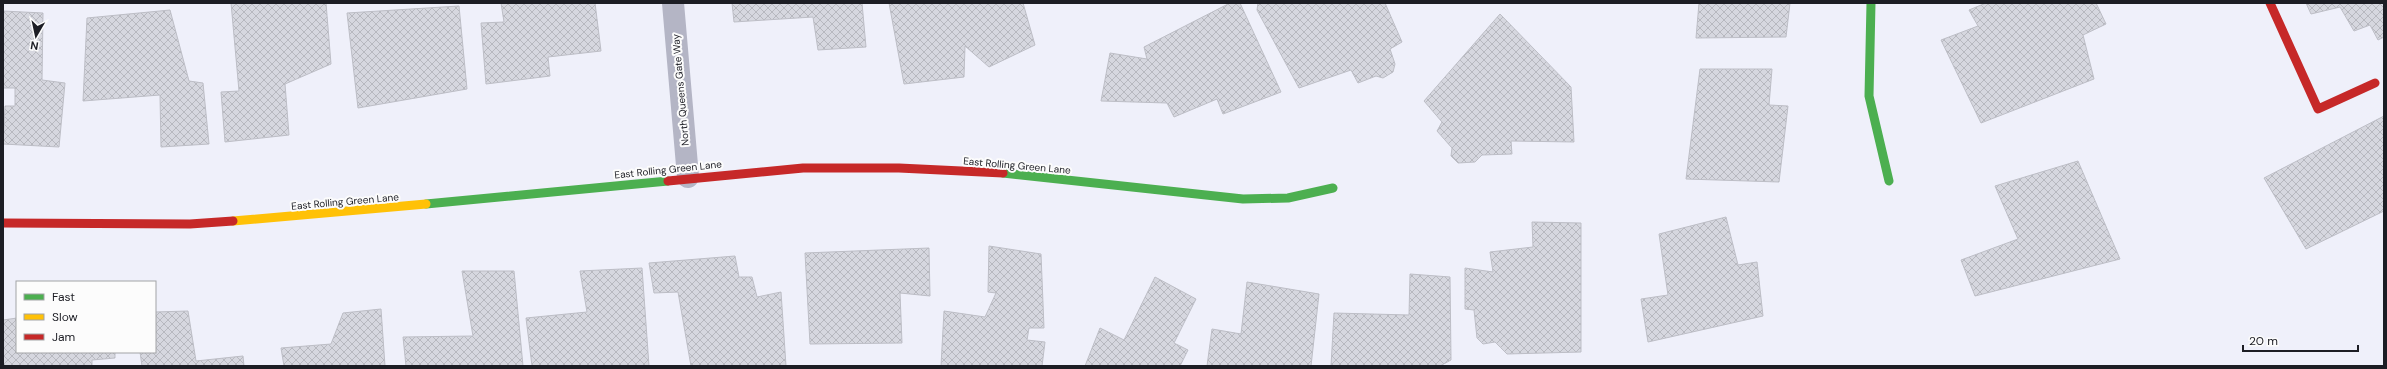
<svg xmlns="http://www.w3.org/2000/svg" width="2387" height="369" font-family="'DM Sans',sans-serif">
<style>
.building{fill:url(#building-cross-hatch);stroke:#bdbec6}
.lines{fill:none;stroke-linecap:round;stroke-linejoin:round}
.street{stroke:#b4b5c5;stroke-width:22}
.fast{stroke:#4caf50;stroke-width:9}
.slow{stroke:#ffc107;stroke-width:9}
.jam{stroke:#c62828;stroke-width:9}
.labels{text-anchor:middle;stroke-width:4;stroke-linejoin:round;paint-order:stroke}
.street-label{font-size:10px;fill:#1c1d24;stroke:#fcfcfc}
</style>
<defs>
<pattern id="building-cross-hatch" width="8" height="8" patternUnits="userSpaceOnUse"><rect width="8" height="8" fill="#d6d7df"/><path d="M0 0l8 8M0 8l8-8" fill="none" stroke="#b7b8bf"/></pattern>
</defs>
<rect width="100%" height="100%" fill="#eff0fa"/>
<g class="building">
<path d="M231,3h95l5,61 -46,20 4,51 -64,7 -4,-50 18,-1z"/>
<path d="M501,3h94l6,48 -53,6 2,19 -64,8 -5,-61 23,-1z"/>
<path d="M732,3h130l4,44 -48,3 -5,-33 -79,5z"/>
<path d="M889,3h134l12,42 -46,22 -24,-21 -1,31 -60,7z"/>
<path d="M1230,3h10l41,89 -58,22 -6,-15 -43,18 -7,-14 -66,-2 9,-48 37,6 -3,-12z"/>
<path d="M1258,3h127l17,39 -12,7 5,15 -2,8 -10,6 -7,-2 -18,7 -7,-13 -52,18 -42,-78z"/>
<path d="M1699,3h91l-4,34 -90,1z"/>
<path d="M1986,3h110l10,21 -23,11 11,44 -113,44 -40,-83 37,-14 -9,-16z"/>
<path d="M2306,3h78v34l-6,3 -8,-15 -16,6 -14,-24 -29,7z"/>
<path d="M459,6l8,83 -109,19 -11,-95z"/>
<path d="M170,10l19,71 14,2 6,61 -48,3 -1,-52 -77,6 4,-83z"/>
<path d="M3,11l40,2 -1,67 23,3 -6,64 -56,-3 2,-38h10v-18h-12z"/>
<path d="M1500,14l71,73 3,55 -63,-1 1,13 -30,1 -7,7 -17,1 -7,-7 1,-8 -15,-17 5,-9 -18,-21z"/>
<path d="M1700,69h72l-3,36 19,1 -9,76 -93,-3z"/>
<path d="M2384,116v95l-78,38 -42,-71z"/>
<path d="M2078,161l42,98 -145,37 -14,-36 57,-21 -23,-53z"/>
<path d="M1726,217l12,48 19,-3 6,54 -115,26 -7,-43 27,-4 -9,-61z"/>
<path d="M1532,222l49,1v129l-74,2 -12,-12 -12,2 -6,-6 -3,-28 -9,-1v-41l28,4 -3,-20 43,-5z"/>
<path d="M989,246l52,8 3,74h-15l-2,12 18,2 -3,24h-101l3,-55 41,6 11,-24 -8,-1z"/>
<path d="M929,248l1,48 -30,-3 2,50 -92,1 -5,-91z"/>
<path d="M735,256l4,21h13l5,20 24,-5 5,74h-95l-13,-74 -24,1 -5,-30z"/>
<path d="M642,268l7,98h-117l-6,-48 61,-6 -7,-41z"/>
<path d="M462,271h52l9,95h-117l-3,-29 70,-1z"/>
<path d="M1410,274l40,3 1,83 -11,6h-109l3,-53 75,2z"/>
<path d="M1155,277l41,22 -22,44 14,7 -8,16h-95l15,-38 24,12z"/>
<path d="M1247,282l72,12 -8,72h-104l5,-37 29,5z"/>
<path d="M381,309l4,57h-101l-3,-18 50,-4 12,-31z"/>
<path d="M188,311l8,50 47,-5 1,10h-102l-2,-14h15v-40z"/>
<path d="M17,318v34h98v6l-23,2v6h-89v-46z"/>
</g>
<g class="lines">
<path class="street" d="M673,3l15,174"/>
<g class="fast">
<path d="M1871,3l-2,93 20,85"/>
<path d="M1003,173l240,26 45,-1 45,-10"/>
<path d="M426,204l242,-23"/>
</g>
<path class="slow" d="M233,221l193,-17"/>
<g class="jam">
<path d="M2270,3l48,106 57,-26"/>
<path d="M668,181l135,-13h96l104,5"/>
<path d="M3,223l187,1 43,-3"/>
</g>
</g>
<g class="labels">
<g class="street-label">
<text transform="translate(680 90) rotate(-95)" y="4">North Queens Gate Way</text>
<text transform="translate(1017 165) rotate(5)" y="4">East Rolling Green Lane</text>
<text transform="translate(668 169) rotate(-6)" y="4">East Rolling Green Lane</text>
<text transform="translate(345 201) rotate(-5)" y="4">East Rolling Green Lane</text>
</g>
</g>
<rect width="2387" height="369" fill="none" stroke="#1c1d24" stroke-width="8"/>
<rect x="16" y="281" width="140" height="72" fill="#fcfcfc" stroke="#a2a3a6"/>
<rect x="24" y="294" width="20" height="6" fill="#4caf50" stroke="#a2a3a6"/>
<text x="52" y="301" font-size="12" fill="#1c1d24">Fast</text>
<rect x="24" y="314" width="20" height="6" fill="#ffc107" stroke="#a2a3a6"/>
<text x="52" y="321" font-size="12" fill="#1c1d24">Slow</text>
<rect x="24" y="334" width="20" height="6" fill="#c62828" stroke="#a2a3a6"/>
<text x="52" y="341" font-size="12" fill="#1c1d24">Jam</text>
<g transform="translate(36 36) rotate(189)" stroke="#fcfcfc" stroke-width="3" paint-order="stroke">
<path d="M0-3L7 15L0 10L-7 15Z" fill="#1c1d24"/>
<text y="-6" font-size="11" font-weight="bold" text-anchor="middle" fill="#1c1d24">N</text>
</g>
<path d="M2243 345v6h115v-6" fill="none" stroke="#1c1d24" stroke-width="2"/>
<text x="2249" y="345" font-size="12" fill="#1c1d24" stroke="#fcfcfc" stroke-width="3" paint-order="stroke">20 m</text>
</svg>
